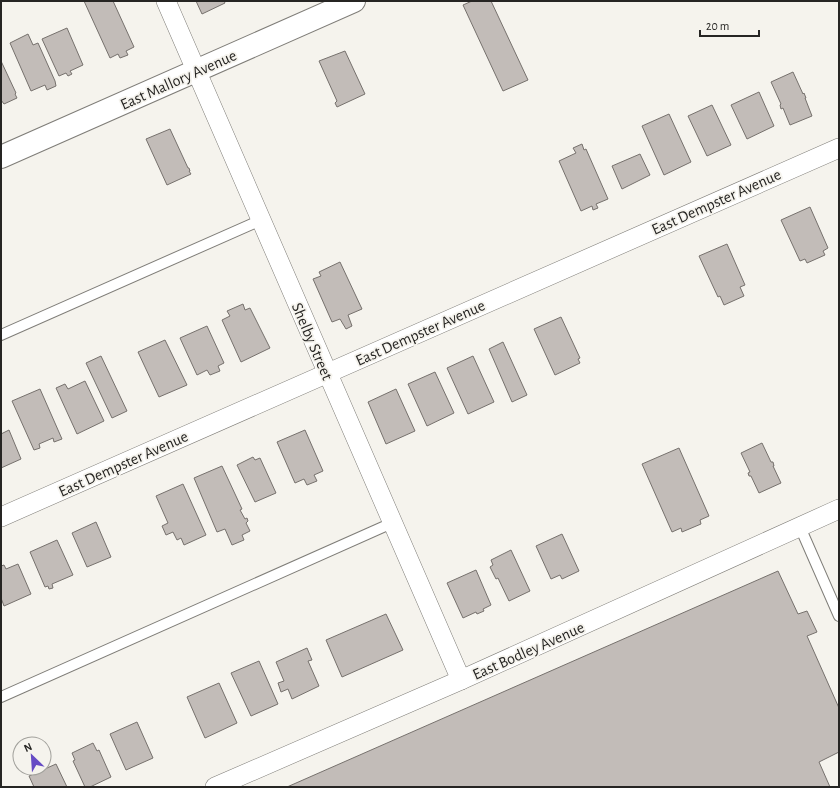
<svg xmlns="http://www.w3.org/2000/svg" width="840" height="788" font-family="'Alegreya Sans',sans-serif">
<style>
.building{fill:#c2bcb8;stroke:#76716d}
.lines{fill:none;stroke-linecap:round;stroke-linejoin:round}
.service-casing{stroke:#7f7d78;stroke-width:12}
.minor-casing{stroke:#7f7d78;stroke-width:20}
.secondary-casing{stroke:#7f7d78;stroke-width:24}
.service{stroke:#fff;stroke-width:10}
.minor{stroke:#fff;stroke-width:19}
.secondary{stroke:#fff;stroke-width:22}
.labels{text-anchor:middle;stroke-width:3.5;stroke-linejoin:round;paint-order:stroke}
.street-label{font-size:16px;fill:#262523;stroke:#f5f3ed}
</style>
<rect width="100%" height="100%" fill="#f5f3ed"/>
<g class="building">
<path d="M84,1h29l21,46 -8,4 2,4 -8,3 -2,-4 -8,4z"/>
<path d="M196,1h28l1,2 -23,11z"/>
<path d="M472,1h19l37,79 -25,11 -40,-86z"/>
<path d="M67,28l16,37 -13,6 2,3 -4,2 -2,-3 -7,3 -17,-37z"/>
<path d="M28,34l5,11 5,-2 17,38 1,5 -9,4 -2,-5 -14,6 -21,-48z"/>
<path d="M345,51l20,43 -28,13 -2,-4 2,-2 -18,-40z"/>
<path d="M1,61l15,32 -1,1 2,4 -13,6 -3,-4z"/>
<path d="M793,72l10,22 1,-1 2,5h-1l7,18 -22,9 -7,-17 -2,1 -1,-4 1,-1 -10,-22z"/>
<path d="M759,92l15,34 -27,13 -16,-34z"/>
<path d="M712,105l19,40 -24,11 -19,-40z"/>
<path d="M669,114l22,48 -27,13 -22,-49z"/>
<path d="M170,129l18,39h1l1,3h-1l2,3 -24,11 -21,-46z"/>
<path d="M582,144l2,6 2,-1 22,50 -12,5 2,4 -5,2 -1,-4 -11,5 -22,-50 17,-8 -3,-5z"/>
<path d="M640,154l10,21 -28,14 -10,-23z"/>
<path d="M810,207l18,41 -5,3 2,4 -18,8 -2,-4 -5,2 -19,-41z"/>
<path d="M727,244l18,41 -5,2 4,9 -20,9 -4,-9 -2,1 -19,-41z"/>
<path d="M340,262l22,47 -14,6 4,11 -6,3 -6,-10 -8,3 -19,-43 8,-3 -2,-4z"/>
<path d="M243,304l2,6 5,-2 20,40 -29,14 -19,-42 8,-4 -3,-5z"/>
<path d="M561,317l19,41 -2,1 2,4 -25,12 -21,-46z"/>
<path d="M207,326l17,37 -6,3 2,5 -10,4 -3,-5 -10,5 -17,-37z"/>
<path d="M165,340l22,45 -28,12 -21,-45z"/>
<path d="M503,342l24,53 -15,7 -23,-53z"/>
<path d="M101,356l26,55 -15,7 -26,-55z"/>
<path d="M473,356l21,46 -26,12 -21,-46z"/>
<path d="M435,372l19,41 -27,13 -19,-42z"/>
<path d="M85,381l19,40 -27,13 -21,-46 9,-4 3,5z"/>
<path d="M40,389l22,50 -8,3 -1,-4 -14,6 1,4 -6,2 -22,-49z"/>
<path d="M396,389l19,42 -29,13 -18,-42z"/>
<path d="M9,430l12,29 -20,9v-34z"/>
<path d="M305,430l18,41 -9,4 3,6 -10,4 -3,-6 -9,4 -18,-41z"/>
<path d="M762,443l9,19h2l1,4h-1l8,17 -22,10 -8,-17h-2l-1,-3 2,-1 -9,-19z"/>
<path d="M679,448l30,68 -9,4 1,4 -19,8 -1,-4 -9,4 -30,-68z"/>
<path d="M253,457l2,3 5,-2 16,35 -21,9 -18,-37z"/>
<path d="M222,466l20,43 -2,1 5,9 2,-1 1,3 -2,2 4,8 -8,4 2,5 -12,5 -7,-16 -8,3 -23,-54z"/>
<path d="M183,484l23,51 -22,10 -3,-7 -4,2 -4,-8 -7,3 -4,-9 6,-3 -12,-27z"/>
<path d="M96,522l15,35 -24,10 -15,-34z"/>
<path d="M562,534l17,37 -17,8 -2,-4 -9,4 -15,-33z"/>
<path d="M57,540l16,35 -21,9 1,4 -4,1 -1,-3 -3,1 -15,-35z"/>
<path d="M511,550l19,41 -21,10 -11,-23 -2,1 -6,-12 3,-2 -2,-5z"/>
<path d="M18,564l13,30 -27,12 -3,-8v-32l3,-1 2,4z"/>
<path d="M476,570l15,35 -8,4 1,2 -7,3 -1,-2 -13,6 -16,-35z"/>
<path d="M778,571l20,43 9,-3 10,21 -10,4 32,72v44l-20,10 11,25h-543z"/>
<path d="M386,614l17,36 -61,27 -16,-37z"/>
<path d="M307,648l5,12 -4,1 11,25 -27,13 -4,-10 -7,3 -3,-9 6,-2 -8,-19z"/>
<path d="M259,661l19,43 -27,12 -20,-43z"/>
<path d="M219,683l18,40 -32,15 -18,-41z"/>
<path d="M137,722l16,36 -27,12 -16,-36z"/>
<path d="M93,743l4,8 2,-1 12,27 -21,10h-5l-12,-26 2,-1 -3,-7z"/>
<path d="M56,764l11,23h-33l-5,-11z"/>
</g>
<g class="lines">
<defs>
<g id="service">
<path d="M1,335l260,-115"/>
<path d="M800,527l39,89"/>
<path d="M1,697l391,-174"/>
</g>
<g id="minor">
<path d="M166,1l295,679"/>
<path d="M1,517l838,-369"/>
<path d="M215,787l246,-107 378,-171"/>
</g>
<path id="secondary" d="M1,157l353,-156"/>
</defs>
<use href="#service" class="service-casing"/>
<use href="#minor" class="minor-casing"/>
<use href="#secondary" class="secondary-casing"/>
<use href="#service" class="service"/>
<use href="#minor" class="minor"/>
<use href="#secondary" class="secondary"/>
</g>
<g class="labels">
<g class="street-label">
<text transform="translate(178 79) rotate(-24)" y="6">East Mallory Avenue</text>
<text transform="translate(716 201) rotate(-24)" y="6">East Dempster Avenue</text>
<text transform="translate(420 332) rotate(-24)" y="6">East Dempster Avenue</text>
<text transform="translate(313 341) rotate(67)" y="6">Shelby Street</text>
<text transform="translate(123 463) rotate(-24)" y="6">East Dempster Avenue</text>
<text transform="translate(528 650) rotate(-24)" y="6">East Bodley Avenue</text>
</g>
</g>
<rect width="840" height="788" fill="none" stroke="#262523" stroke-width="4"/>
<g transform="translate(32 756) rotate(335)"><circle r="19" fill="#f5f3ed" stroke="#a2a19c"/>
<path d="M0-3L7 15L0 10L-7 15Z" fill="#664bc4"/>
<text y="-6" font-size="11" font-weight="bold" text-anchor="middle" fill="#262523">N</text>
</g>
<path d="M700 30v6h59v-6" fill="none" stroke="#262523" stroke-width="2"/>
<text x="706" y="30" font-size="12" fill="#262523" stroke="#f5f3ed" stroke-width="3" paint-order="stroke">20 m</text>
</svg>
